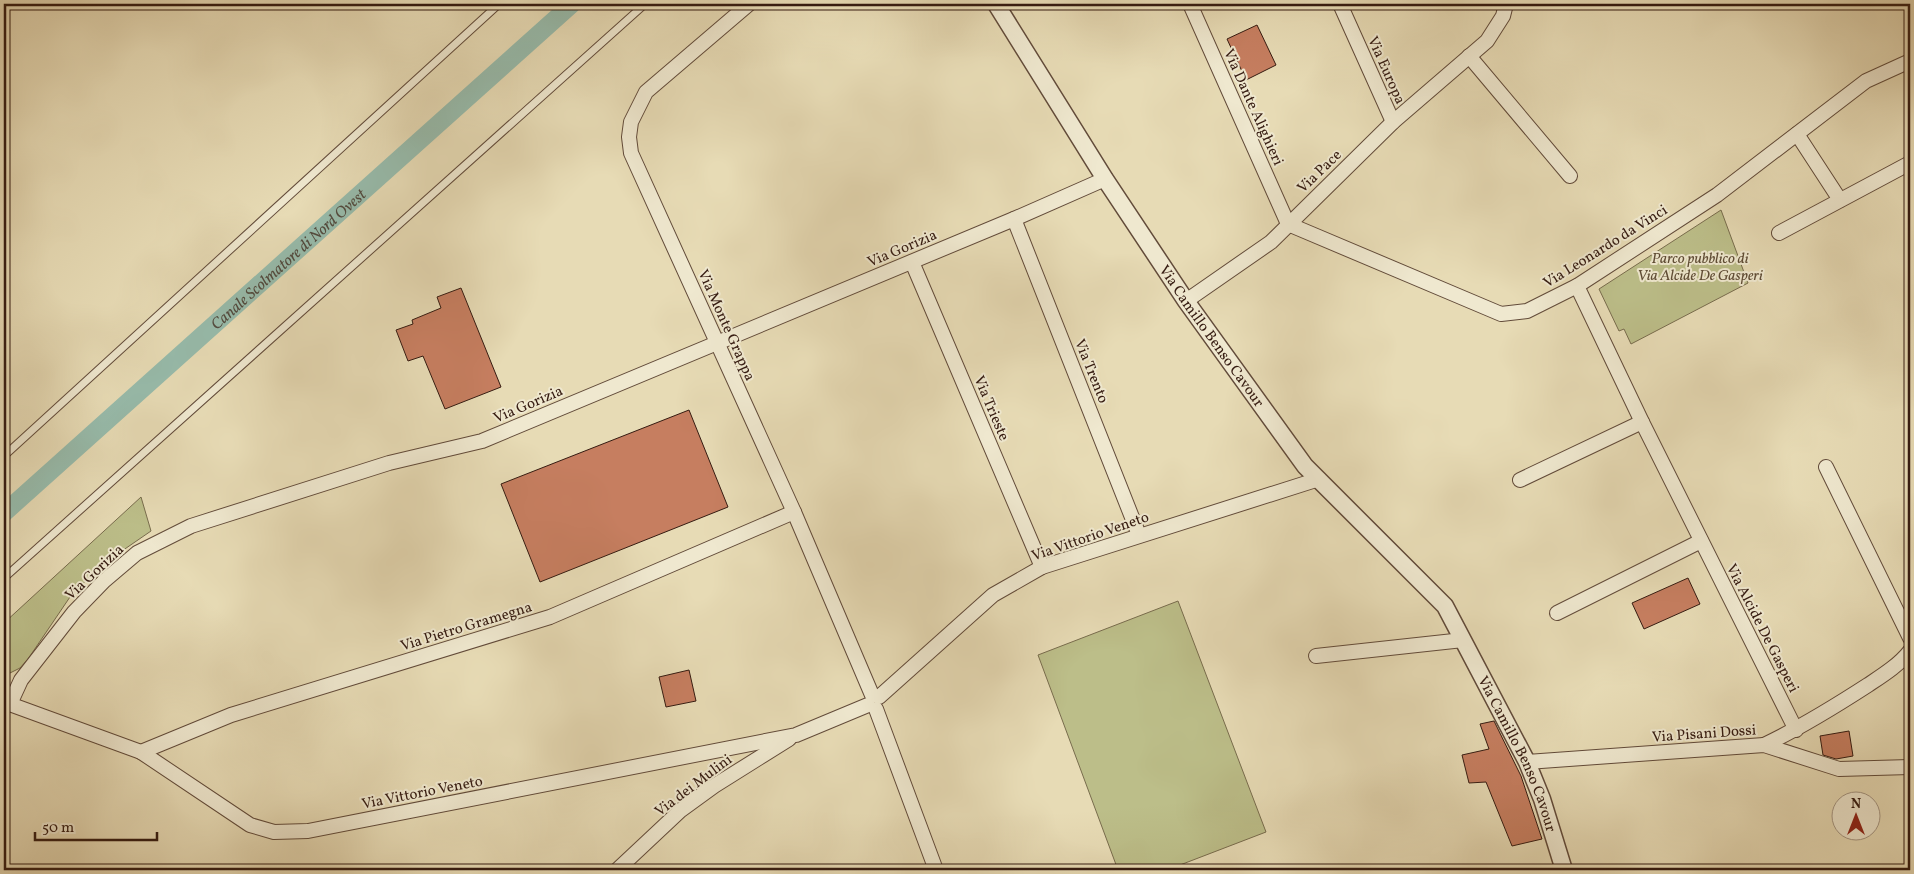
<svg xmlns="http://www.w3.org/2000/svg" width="1914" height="874" font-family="Vollkorn,serif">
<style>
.green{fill:#bcbe89;stroke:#786c4d}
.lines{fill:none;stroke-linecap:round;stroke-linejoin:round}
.canal{stroke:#97bbab;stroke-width:18}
.building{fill:#c67e60;stroke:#351b11}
.service-casing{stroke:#624b3a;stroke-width:9}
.minor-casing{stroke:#624b3a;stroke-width:16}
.tertiary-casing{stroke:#624b3a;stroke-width:19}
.service{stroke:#efe8cf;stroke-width:7}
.minor{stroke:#efe8cf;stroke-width:14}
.tertiary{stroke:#efe8cf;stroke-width:16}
.labels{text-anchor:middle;stroke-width:4;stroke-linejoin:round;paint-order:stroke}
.street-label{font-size:15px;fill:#351b11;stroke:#efe8cf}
.park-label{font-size:15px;font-style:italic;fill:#5e4c35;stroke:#efe8cf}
.water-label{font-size:16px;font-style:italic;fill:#524b3f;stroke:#efe8cf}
</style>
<rect width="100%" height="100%" fill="#e7dbb5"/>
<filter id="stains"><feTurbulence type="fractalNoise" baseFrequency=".004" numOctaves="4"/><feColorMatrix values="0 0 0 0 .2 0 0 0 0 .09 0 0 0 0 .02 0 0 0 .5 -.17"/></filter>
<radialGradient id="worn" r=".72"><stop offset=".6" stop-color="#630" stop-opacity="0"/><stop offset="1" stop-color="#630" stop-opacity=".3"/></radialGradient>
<g class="green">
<path d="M1721,210l27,73 -117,61 -7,-15 -5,2 -20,-42z"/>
<path d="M141,497l10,34 -48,33 -31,30 -44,65 -8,9 -16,8v-53z"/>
<path d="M1178,601l88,231 -99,38h-49l-80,-215z"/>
</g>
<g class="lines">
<path class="canal" id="s1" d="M4,513l568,-509"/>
</g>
<g class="building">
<path d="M1257,25l19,40 -30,15 -19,-41z"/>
<path d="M461,288l40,99 -56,22 -22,-53 -15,5 -12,-31 17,-6 -1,-4 29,-12 -4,-11z"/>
<path d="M689,410l39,97 -188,75 -39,-98z"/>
<path d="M1688,578l12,26 -56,25 -12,-26z"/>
<path d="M689,670l7,31 -30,6 -7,-30z"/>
<path d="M1494,721l27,55 21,63 -30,7 -26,-64 -17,1 -7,-28 27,-6 -9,-25z"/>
<path d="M1849,731l4,25 -17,3 -13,-4 -3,-19z"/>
</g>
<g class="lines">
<defs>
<g id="service">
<path d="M4,456l495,-452"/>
<path d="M4,578l641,-574"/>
</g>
<g id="minor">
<path d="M749,4l-103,88 -15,30 -2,15 2,16 163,359 78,183"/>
<path d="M1190,4l98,220 213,90 26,-3 50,-25 140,-91 149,-114 44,-20"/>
<path d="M1340,4l53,118"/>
<path d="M1469,56l101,120"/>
<path d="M1797,134l43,66"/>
<path d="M1014,219l125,316"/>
<path d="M1779,233l131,-70"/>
<path d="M912,262l130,305"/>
<path d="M1577,286l65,136 154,308"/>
<path d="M1186,301l85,-59 122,-120 94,-81 16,-25 3,-12"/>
<path d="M1826,467l84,171"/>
<path d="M1520,480l122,-58"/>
<path d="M1557,613l144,-72"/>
<path d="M1316,656l147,-16"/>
<path d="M879,697l114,-102 49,-28 277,-88"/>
<path d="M4,702l137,50 109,73 24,7 34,-1 488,-96 72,-30"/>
<path d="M10,704l11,-24 53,-68 30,-31 33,-28 54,-27 198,-63 93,-22 532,-222 91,-40"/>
<path d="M876,709l60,161"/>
<path d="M1764,745c36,-17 70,-38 104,-60 15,-10 31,-20 42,-34"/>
<path d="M141,752l90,-37 319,-98 244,-105"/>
<path d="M1527,762l237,-17 75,24 71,-2"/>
<path d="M617,870l64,-60 33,-24 75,-47"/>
</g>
<g id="tertiary">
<path id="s2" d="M996,4l109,175 81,122 119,165 140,140 82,156 15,37 22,71"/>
</g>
</defs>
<use href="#service" class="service-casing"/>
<use href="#minor" class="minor-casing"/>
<use href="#tertiary" class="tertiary-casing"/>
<use href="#service" class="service"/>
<use href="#minor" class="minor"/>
<use href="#tertiary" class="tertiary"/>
</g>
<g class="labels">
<g class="street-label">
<text transform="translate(1387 70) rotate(66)" y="5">Via Europa</text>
<text transform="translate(1254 107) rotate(66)" y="5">Via Dante Alighieri</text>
<text transform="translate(1319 171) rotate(-44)" y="5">Via Pace</text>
<text transform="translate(1605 246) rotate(-32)" y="5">Via Leonardo da Vinci</text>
<text transform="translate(902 248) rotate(-23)" y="5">Via Gorizia</text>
<text transform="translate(727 325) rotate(66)" y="5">Via Monte Grappa</text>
<text dy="5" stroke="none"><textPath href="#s2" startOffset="396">Via Camillo Benso Cavour</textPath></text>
<text transform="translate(1092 371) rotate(68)" y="5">Via Trento</text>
<text transform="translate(528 404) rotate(-23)" y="5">Via Gorizia</text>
<text transform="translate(992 408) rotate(67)" y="5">Via Trieste</text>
<text transform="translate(1090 536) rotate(-19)" y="5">Via Vittorio Veneto</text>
<text transform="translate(94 572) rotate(-43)" y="5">Via Gorizia</text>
<text transform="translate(466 626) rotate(-17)" y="5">Via Pietro Gramegna</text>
<text transform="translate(1763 628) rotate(63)" y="5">Via Alcide De Gasperi</text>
<text transform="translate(1704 733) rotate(-4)" y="5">Via Pisani Dossi</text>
<text dy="5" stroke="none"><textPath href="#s2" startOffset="919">Via Camillo Benso Cavour</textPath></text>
<text transform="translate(693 785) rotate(-37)" y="5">Via dei Mulini</text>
<text transform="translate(422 792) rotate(-11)" y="5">Via Vittorio Veneto</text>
</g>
<g class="park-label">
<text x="1700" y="263">Parco pubblico di<tspan x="1700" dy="17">Via Alcide De Gasperi</tspan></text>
</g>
<g class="water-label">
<text dy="6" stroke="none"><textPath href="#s1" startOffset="381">Canale Scolmatore di Nord Ovest</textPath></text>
</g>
</g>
<rect width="1914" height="874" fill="none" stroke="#e7dbb5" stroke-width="20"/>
<rect x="5" y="5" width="1904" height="864" fill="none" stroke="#351b11" stroke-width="2.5"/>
<rect x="10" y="10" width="1894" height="854" fill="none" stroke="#351b11"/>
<g transform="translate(1856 816)"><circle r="24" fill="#efe8cf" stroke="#a59683"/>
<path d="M0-4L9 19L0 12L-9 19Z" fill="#8f2418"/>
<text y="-8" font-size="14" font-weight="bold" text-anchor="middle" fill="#351b11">N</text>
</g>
<path d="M35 832v8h122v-8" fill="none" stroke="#351b11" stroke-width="2.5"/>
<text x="42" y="832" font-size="15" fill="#351b11" stroke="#efe8cf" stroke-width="4" paint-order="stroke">50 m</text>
<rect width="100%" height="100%" filter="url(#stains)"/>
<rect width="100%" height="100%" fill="url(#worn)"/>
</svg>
